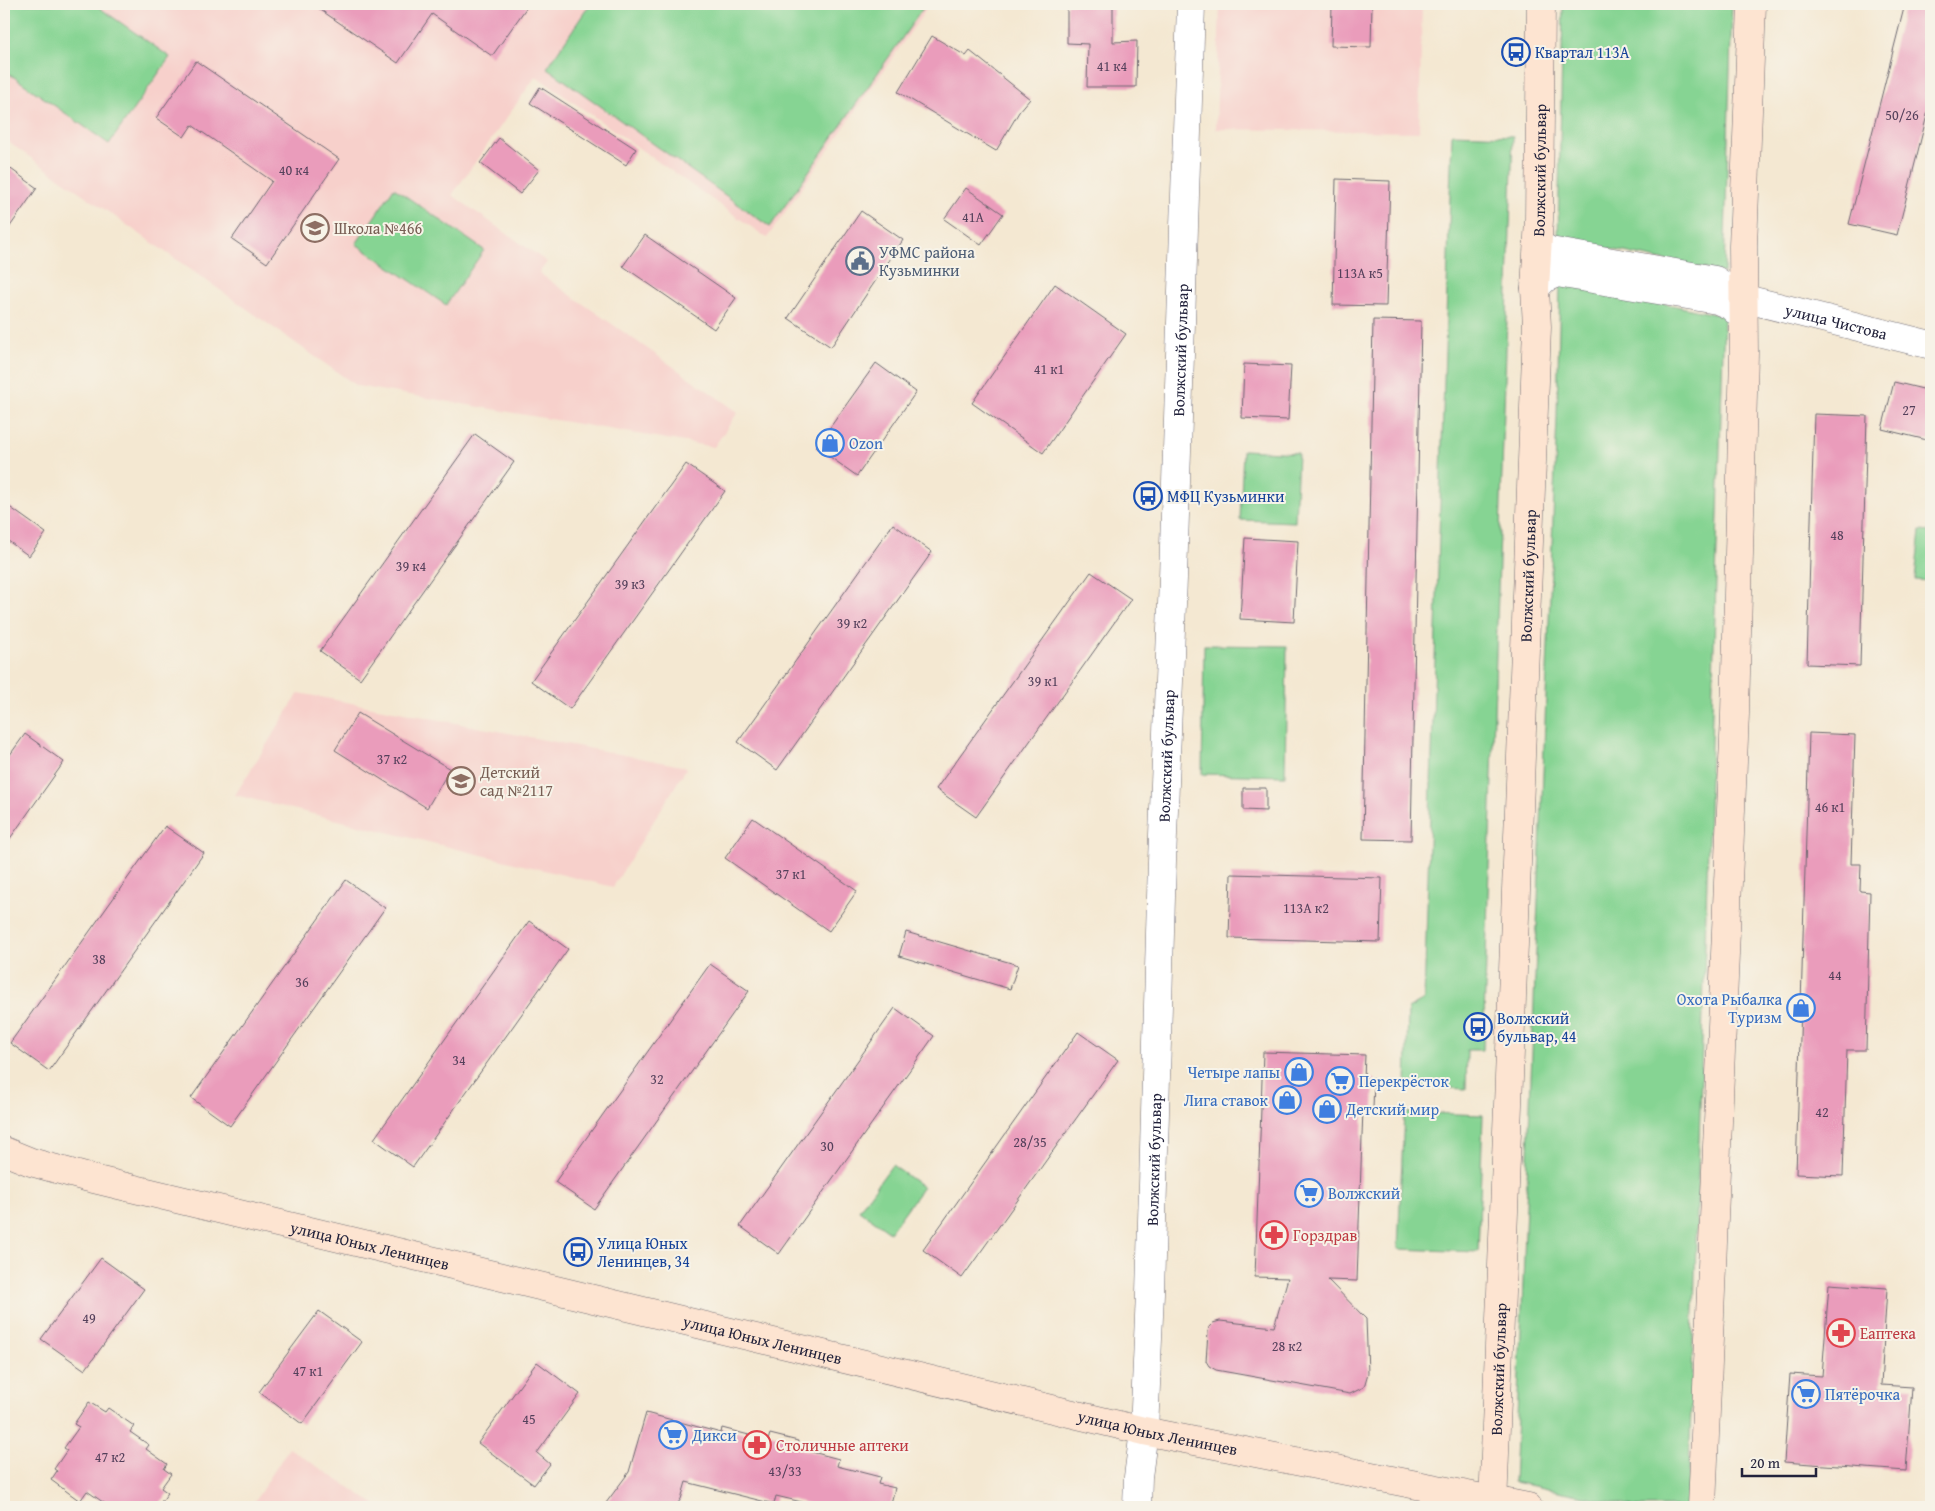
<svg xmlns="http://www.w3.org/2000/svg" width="1935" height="1511" font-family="'Gentium Book Plus',serif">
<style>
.built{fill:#f7d0cb}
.green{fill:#86d493;stroke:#547b67}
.building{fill:#ea9cbb}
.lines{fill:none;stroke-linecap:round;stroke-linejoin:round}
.tertiary-casing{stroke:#6c6770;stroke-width:29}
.secondary-casing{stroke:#6c6770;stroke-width:29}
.tertiary{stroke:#fff;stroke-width:28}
.secondary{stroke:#fde4d1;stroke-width:28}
.labels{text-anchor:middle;stroke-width:4;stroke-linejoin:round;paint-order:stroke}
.number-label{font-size:14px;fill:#54405b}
.transit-label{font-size:16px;fill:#164399;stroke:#f7f3e8;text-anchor:start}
.street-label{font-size:16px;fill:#22223b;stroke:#f7f3e8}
.education-label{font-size:16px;fill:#785e54;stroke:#f7f3e8;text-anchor:start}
.service-label{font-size:16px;fill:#4e5e75;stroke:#f7f3e8;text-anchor:start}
.shop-label{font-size:16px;fill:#366cbe;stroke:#f7f3e8;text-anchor:start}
.health-label{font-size:16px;fill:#be3a42;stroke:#f7f3e8;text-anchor:start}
</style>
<rect width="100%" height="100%" fill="#f7f3e8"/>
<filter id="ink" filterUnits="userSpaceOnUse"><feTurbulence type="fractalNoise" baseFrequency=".02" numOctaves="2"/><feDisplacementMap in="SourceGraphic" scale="10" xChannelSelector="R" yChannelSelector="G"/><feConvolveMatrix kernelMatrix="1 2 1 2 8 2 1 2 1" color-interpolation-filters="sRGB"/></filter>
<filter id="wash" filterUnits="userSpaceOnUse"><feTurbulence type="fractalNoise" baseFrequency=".0096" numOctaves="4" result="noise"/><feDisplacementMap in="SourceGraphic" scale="20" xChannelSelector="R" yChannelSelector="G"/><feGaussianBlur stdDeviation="1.12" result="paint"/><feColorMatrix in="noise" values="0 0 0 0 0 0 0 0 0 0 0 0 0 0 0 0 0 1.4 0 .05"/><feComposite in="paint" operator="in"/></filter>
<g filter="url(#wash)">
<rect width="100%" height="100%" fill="#f4e8d2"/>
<g class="built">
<path d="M4,4h926l-163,234 -231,-162 -84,119 95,67 -8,11 199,139 -24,35 -357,-61 -353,-247z"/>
<path d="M1220,4h202l-3,128 -203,-3z"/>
<path d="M299,693l388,74 -74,120 -378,-92z"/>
<path d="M289,1448l90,59h-128z"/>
</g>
<g class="green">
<path d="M4,4h90l76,53 -61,87 -105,-74z"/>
<path d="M590,4h336l-156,223 -223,-159z"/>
<path d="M1563,4h169l-8,269 -166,-35z"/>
<path d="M1452,134l61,2 -30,914h-16l-1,39 -60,-3 2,-77 16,-9z"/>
<path d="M394,188l90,62 -38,55 -90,-61z"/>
<path d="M1560,282l164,34 -36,1191h-50l-124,-25 8,-174 35,-891z"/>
<path d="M1243,450l55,3 -3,69 -55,-2z"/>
<path d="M1920,531l11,1v49l-16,-1z"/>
<path d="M1204,645l83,1 -2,130 -83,-2z"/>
<path d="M1404,1112l79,3 -5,137 -80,-3z"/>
<path d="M892,1165l31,22 -33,45 -31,-22z"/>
</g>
<g id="blocks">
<g class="building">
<path d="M312,4h217l-37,52 -60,-42 -34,49z"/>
<path d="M1067,4h46v38l24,-1 -1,46h-49l1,-43 -21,-1z"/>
<path d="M1332,4h40l-1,43 -40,-1z"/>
<path d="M1905,4h26v95l-34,136 -48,-11z"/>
<path d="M932,36l34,20 4,-5 60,48 -11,13 -23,39 -98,-59z"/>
<path d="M196,61l143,98 -72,104 -35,-24 40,-58 -80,-56 -8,12 -28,-19z"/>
<path d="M540,87l96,62 -10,16 -96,-62z"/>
<path d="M499,138l40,32 -19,24 -40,-31z"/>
<path d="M4,164l33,24 -33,47z"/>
<path d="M1336,179l54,2 -4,125 -53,-1z"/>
<path d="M966,188l37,26 -22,31 -37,-26z"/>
<path d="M861,211l42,29 -72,107 -43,-29z"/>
<path d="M645,235l91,63 -22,31 -91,-63z"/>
<path d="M1055,284l71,50 -83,119 -71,-50z"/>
<path d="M1373,320l48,1 -10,519 -48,-1z"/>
<path d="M876,363l40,29 -59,84 -41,-29z"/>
<path d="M1244,364l47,2 -3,54 -46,-2z"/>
<path d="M1894,382l37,9v50l-49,-12z"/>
<path d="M1814,414l53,2 -7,250 -53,-2z"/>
<path d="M475,434l39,28 -154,217 -40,-28z"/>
<path d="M686,464l39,27 -155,218 -39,-28z"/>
<path d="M4,503l42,30 -17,23 -25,-18z"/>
<path d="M893,524l39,28 -155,218 -39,-28z"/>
<path d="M1245,538l53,3 -4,81 -54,-3z"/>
<path d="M1091,572l40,27 -155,218 -40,-28z"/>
<path d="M358,713l92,56 -23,39 -92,-58z"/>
<path d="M1809,733l46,2 -4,129h10l-1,27 10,1 -4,158h-19l-4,126 -47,-2z"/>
<path d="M25,734l39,28 -60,85v-84z"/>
<path d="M1243,788h23v23l-23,-1z"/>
<path d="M753,818l104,73 -28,40 -104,-73z"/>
<path d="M165,826l39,27 -155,218 -39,-28z"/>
<path d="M1231,874l151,4 -2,64 -151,-4z"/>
<path d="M346,880l39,28 -155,218 -39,-28z"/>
<path d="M529,921l39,28 -155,218 -39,-28z"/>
<path d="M906,932l112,33 -8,24 -111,-33z"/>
<path d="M710,964l39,27 -155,218 -39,-27z"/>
<path d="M895,1008l39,28 -155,218 -39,-28z"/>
<path d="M1078,1032l40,28 -156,218 -39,-28z"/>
<path d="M1263,1052l102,3 -1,23 10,1 -1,30 -10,-1 -6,173 -29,-1 38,39 2,54 -4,14 -14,7 -134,-24 -7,-4 -3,-5 2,-29 1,-5 4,-4 7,-2 54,6 14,-49 -33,-1z"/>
<path d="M101,1258l43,31 -59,81 -44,-31z"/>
<path d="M1829,1284l58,4 -6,97 31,2 -6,84 -122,-9 6,-88 32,2z"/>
<path d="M319,1311l43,31 -60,82 -43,-32z"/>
<path d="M537,1362l43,32 -43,59 13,11 -16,21 -56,-42z"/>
<path d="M89,1402l16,10 3,-4 26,18 -4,6 19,13 -3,4 21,15 -3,5 7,5 -10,14 7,5 -11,14h-47l-23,-16 -7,10 -29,-21 6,-9 -3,-2 13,-19 -3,-2 15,-21 -5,-3z"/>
<path d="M646,1413l75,20 1,-5 46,12 2,-6 28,7 -1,7 42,11 -2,7 43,11 -2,7 17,4 -5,19h-67l-47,-11 -2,8 -88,-22 -5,17 -6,8h-72l26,-35z"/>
</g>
</g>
</g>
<g filter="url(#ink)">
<use href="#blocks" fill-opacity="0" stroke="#6c6770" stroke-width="1"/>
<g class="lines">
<defs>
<g id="tertiary">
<path id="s1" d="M1538,244l12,7 165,29 27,18 189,47"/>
<path d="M1535,288l10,-10 12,-5 160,27 14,6 4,4"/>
<path id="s2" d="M1137,1507l1,-30 6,-46 6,-138 12,-432 11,-283 18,-574"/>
</g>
<g id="secondary">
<path id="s3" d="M4,1151l27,11 58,16 1055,253 384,76"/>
<path id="s4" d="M1493,1507l44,-1180 -2,-39 4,-68 2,-216"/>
<path d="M1702,1507l33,-793 9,-361 -1,-107 9,-242"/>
</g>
</defs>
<use href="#tertiary" class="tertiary-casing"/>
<use href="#secondary" class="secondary-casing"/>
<use href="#tertiary" class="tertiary"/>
<use href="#secondary" class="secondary"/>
</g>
</g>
<defs>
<symbol id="bus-ring" viewBox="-11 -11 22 22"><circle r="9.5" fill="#f7f3e8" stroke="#1a4fb4" stroke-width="1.5"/><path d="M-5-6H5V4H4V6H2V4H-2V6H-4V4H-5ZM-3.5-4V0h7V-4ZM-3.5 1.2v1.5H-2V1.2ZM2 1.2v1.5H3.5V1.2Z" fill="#1a4fb4"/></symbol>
<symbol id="school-ring" viewBox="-11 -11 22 22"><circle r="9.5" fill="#f7f3e8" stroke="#8d6e63" stroke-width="1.5"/><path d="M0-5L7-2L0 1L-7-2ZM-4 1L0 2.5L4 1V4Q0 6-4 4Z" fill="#8d6e63"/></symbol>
<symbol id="civic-ring" viewBox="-11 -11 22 22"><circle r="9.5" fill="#f7f3e8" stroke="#5c6f8a" stroke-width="1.5"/><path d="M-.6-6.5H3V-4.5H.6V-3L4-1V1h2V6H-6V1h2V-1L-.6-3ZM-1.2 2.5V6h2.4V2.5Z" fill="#5c6f8a"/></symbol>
<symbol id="shop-ring" viewBox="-11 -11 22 22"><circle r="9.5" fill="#f7f3e8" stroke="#3f7fe0" stroke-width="1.5"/><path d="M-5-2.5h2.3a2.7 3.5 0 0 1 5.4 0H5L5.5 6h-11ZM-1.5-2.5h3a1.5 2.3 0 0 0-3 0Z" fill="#3f7fe0"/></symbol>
<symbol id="supermarket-ring" viewBox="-11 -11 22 22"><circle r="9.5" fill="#f7f3e8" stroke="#3f7fe0" stroke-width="1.5"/><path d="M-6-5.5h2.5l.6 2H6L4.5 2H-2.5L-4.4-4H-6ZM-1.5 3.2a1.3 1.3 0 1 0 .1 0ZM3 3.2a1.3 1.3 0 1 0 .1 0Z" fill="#3f7fe0"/></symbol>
<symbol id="pharmacy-ring" viewBox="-11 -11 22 22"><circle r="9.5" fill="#f7f3e8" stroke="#e0444e" stroke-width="1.5"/><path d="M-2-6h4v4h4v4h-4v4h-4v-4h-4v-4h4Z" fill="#e0444e"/></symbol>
</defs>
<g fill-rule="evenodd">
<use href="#bus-ring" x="1500" y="36" width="32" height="32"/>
<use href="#school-ring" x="299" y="212" width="32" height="32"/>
<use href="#civic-ring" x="844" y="245" width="32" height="32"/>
<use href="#shop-ring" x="814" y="427" width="32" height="32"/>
<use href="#bus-ring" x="1132" y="480" width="32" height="32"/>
<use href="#school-ring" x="445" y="765" width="32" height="32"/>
<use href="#shop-ring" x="1785" y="992" width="32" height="32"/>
<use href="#bus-ring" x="1462" y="1011" width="32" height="32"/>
<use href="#shop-ring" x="1283" y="1056" width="32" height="32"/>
<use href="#supermarket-ring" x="1324" y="1065" width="32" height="32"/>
<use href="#shop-ring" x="1271" y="1084" width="32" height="32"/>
<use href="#shop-ring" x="1311" y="1093" width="32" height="32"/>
<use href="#supermarket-ring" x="1293" y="1177" width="32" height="32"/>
<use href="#pharmacy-ring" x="1258" y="1219" width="32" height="32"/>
<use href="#bus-ring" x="562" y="1236" width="32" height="32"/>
<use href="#pharmacy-ring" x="1825" y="1317" width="32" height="32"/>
<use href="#supermarket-ring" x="1790" y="1378" width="32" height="32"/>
<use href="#supermarket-ring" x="657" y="1419" width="32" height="32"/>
<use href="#pharmacy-ring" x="741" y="1429" width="32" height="32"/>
</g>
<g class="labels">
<g class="number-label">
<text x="1112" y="71">41 к4</text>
<text x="1902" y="120">50/26</text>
<text x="294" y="175">40 к4</text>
<text x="973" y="222">41А</text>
<text x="1360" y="278">113А к5</text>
<text x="1049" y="374">41 к1</text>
<text x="1909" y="415">27</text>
<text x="1837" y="540">48</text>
<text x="411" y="571">39 к4</text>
<text x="630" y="589">39 к3</text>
<text x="852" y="628">39 к2</text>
<text x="1043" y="686">39 к1</text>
<text x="392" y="764">37 к2</text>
<text x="1830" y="812">46 к1</text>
<text x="791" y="879">37 к1</text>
<text x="1306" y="913">113А к2</text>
<text x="99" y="964">38</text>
<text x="1835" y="980">44</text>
<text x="302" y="987">36</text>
<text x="459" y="1065">34</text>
<text x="657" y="1084">32</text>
<text x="1822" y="1117">42</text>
<text x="1030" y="1147">28/35</text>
<text x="827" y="1151">30</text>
<text x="89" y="1323">49</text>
<text x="1287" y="1351">28 к2</text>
<text x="308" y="1376">47 к1</text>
<text x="529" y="1424">45</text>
<text x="110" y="1462">47 к2</text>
<text x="785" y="1476">43/33</text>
</g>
<g class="transit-label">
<text x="1535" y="58">Квартал 113А</text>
<text x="1167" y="502">МФЦ Кузьминки</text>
<text x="1497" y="1024">Волжский<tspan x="1497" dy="18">бульвар, 44</tspan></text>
<text x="597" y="1249">Улица Юных<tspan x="597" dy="18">Ленинцев, 34</tspan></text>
</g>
<g class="street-label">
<text dy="6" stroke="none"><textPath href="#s4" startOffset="1338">Волжский бульвар</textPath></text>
<text dy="6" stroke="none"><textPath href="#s1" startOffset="311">улица Чистова</textPath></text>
<text dy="6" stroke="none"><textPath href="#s2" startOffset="1158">Волжский бульвар</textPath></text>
<text dy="6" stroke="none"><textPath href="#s4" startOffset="932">Волжский бульвар</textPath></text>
<text dy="6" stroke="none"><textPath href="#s2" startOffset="752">Волжский бульвар</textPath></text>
<text dy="6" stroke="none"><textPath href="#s2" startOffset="348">Волжский бульвар</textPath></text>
<text dy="6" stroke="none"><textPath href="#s3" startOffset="378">улица Юных Ленинцев</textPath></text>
<text dy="6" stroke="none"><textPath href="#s3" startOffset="782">улица Юных Ленинцев</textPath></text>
<text dy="6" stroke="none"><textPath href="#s4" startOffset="138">Волжский бульвар</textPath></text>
<text dy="6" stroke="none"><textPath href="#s3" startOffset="1188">улица Юных Ленинцев</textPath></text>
</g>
<g class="education-label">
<text x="334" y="234">Школа №466</text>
<text x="480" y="778">Детский<tspan x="480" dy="18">сад №2117</tspan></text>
</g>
<g class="service-label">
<text x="879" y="258">УФМС района<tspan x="879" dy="18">Кузьминки</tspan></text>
</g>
<g class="shop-label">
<text x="849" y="449">Ozon</text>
<text x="1782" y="1005" text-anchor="end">Охота Рыбалка<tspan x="1782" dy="18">Туризм</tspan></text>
<text x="1280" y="1078" text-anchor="end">Четыре лапы</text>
<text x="1359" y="1087">Перекрёсток</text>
<text x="1268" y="1106" text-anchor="end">Лига ставок</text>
<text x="1346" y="1115">Детский мир</text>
<text x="1328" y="1199">Волжский</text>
<text x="1825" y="1400">Пятёрочка</text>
<text x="692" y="1441">Дикси</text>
</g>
<g class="health-label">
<text x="1293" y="1241">Горздрав</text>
<text x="1860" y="1339">Еаптека</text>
<text x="776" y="1451">Столичные аптеки</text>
</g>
</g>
<rect width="1935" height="1511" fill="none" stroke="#f7f3e8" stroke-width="20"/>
<path d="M1742 1468v8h74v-8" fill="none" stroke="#22223b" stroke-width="2.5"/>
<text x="1750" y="1468" font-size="15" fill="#22223b" stroke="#f7f3e8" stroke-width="4" paint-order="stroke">20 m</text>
</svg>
